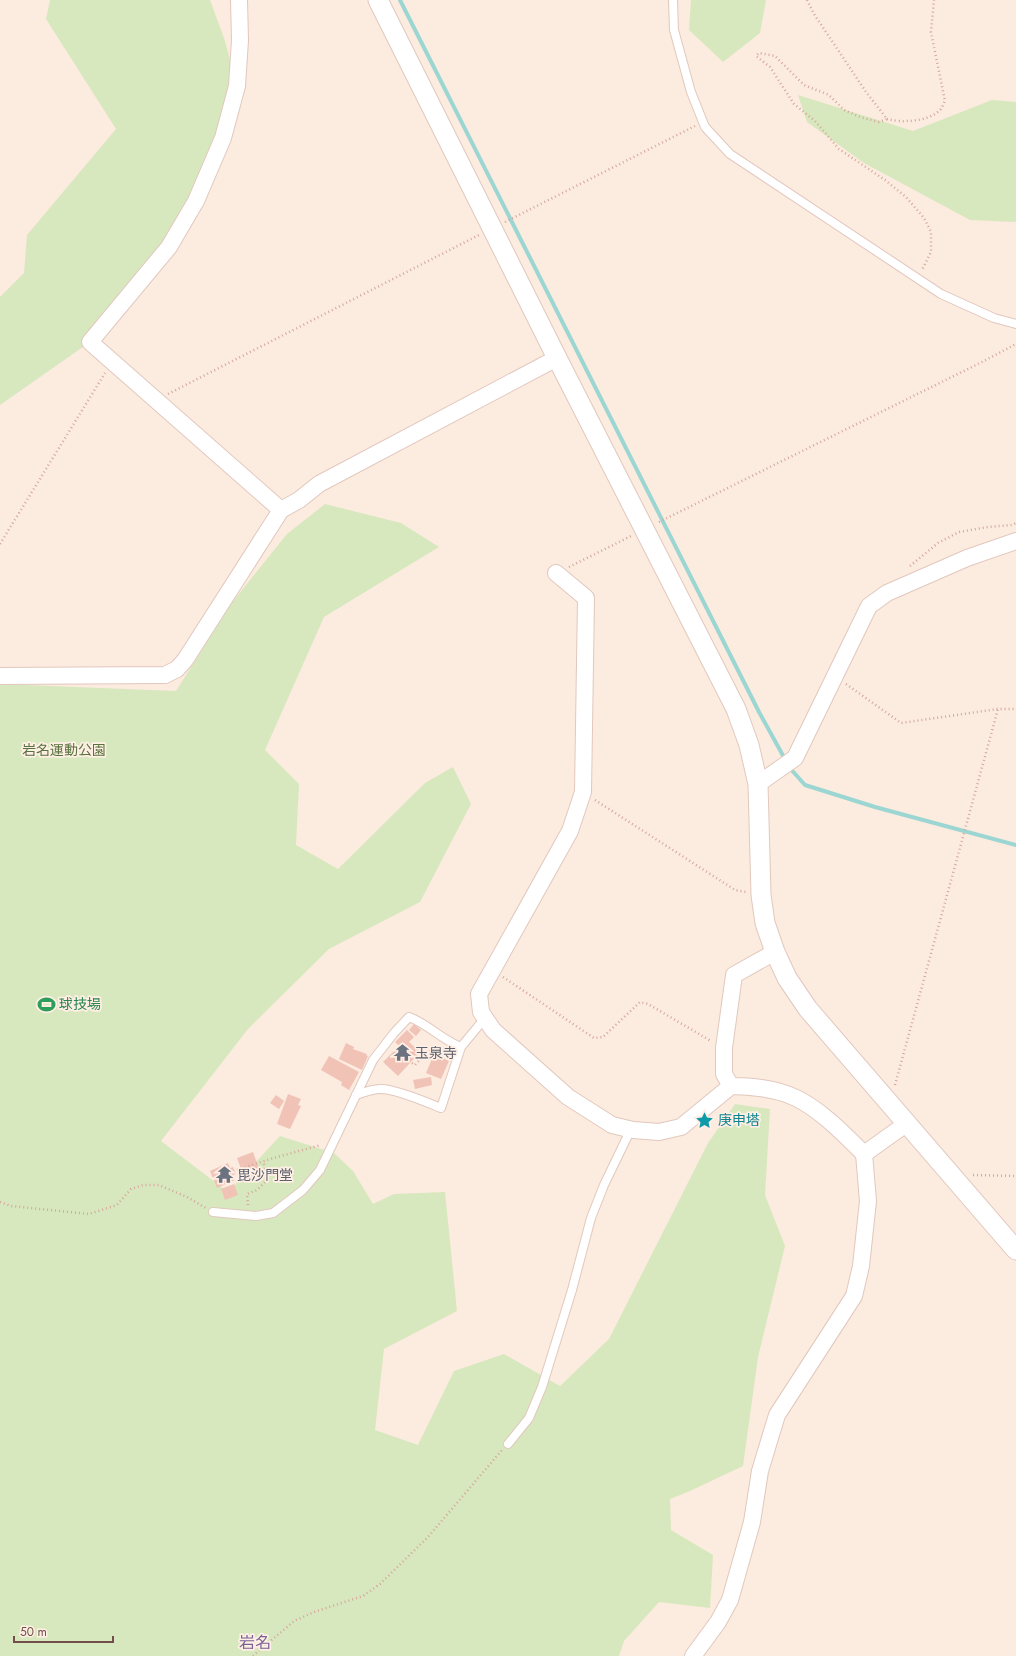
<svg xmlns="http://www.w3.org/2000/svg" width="1016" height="1656" font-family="Jost,'Noto Sans JP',sans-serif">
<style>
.green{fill:#d8e8be}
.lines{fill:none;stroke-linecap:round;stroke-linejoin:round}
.stream{stroke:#9bd6d3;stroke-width:4}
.building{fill:#f1c3b7}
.service-casing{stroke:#e1c8be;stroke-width:10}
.minor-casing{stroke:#e1c8be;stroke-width:18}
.tertiary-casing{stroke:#e1c8be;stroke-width:21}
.path{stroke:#d5a69b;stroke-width:2.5;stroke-dasharray:1 3;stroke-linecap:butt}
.service{stroke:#fff;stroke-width:8}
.minor{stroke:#fff;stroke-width:16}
.tertiary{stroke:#fff;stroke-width:19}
.labels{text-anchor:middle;stroke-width:3.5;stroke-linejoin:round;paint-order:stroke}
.park-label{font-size:14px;fill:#57723d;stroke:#ffefe5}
.leisure-label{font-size:14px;fill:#27864d;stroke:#ffefe5;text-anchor:start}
.worship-label{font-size:14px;fill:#5b616d;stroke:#ffefe5;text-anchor:start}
.culture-label{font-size:14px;fill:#0d838f;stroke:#ffefe5;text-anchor:start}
.quarter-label{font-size:16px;fill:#7a6395;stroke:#ffefe5}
</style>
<rect width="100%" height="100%" fill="#fcebdf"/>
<g class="green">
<path d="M50,0h160l15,41 12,45 -68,161 -79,95 -90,63v-108l24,-24 3,-38 89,-106 -70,-110z"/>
<path d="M691,0h75l-6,33 -37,29 -34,-32z"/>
<path d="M798,95l115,36 79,-31 24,2v120l-46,-2 -106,-57 -57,-41z"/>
<path d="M325,504l76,19 38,24 -115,70 -59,133 34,34 -3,61 42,24 87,-86 28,-16 18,37 -51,98 -91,47 -81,80 -87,112 67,51 52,-56 54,17 19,18 20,33 21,-10 51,-2 12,119 -73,38 -9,81 43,15 36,-74 50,-17 56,32 49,-47 99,-196 27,-39 35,5 -5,86 20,51 -27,111 -15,109 -53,25 -20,8 1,31 42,25 -3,53 -51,-6 -35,39 -5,15h-619v-972l176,7 54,-86 57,-71z"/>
</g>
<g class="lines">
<g class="stream">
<path d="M400,0l359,712 27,49"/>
<path d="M789,767l16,18 70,22 141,38"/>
</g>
</g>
<g class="building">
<path d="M414,1024l7,6 -5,6 -7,-6z"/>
<path d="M407,1030l7,7 -5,5 11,10 -22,24 -15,-14 16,-16 -4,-4z"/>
<path d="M346,1043l8,4 -1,2 14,5 -1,1 2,1 -6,14 -23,-11z"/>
<path d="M434,1054l15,7 -8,18 -15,-6z"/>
<path d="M329,1056l30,16 -10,18 -8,-5 1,-3 -21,-12z"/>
<path d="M431,1077l1,8 -17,4 -2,-9z"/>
<path d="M288,1094l13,5 -3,6 3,1 -11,23 -13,-5z"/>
<path d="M276,1095l8,6 -5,8 -9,-6z"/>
<path d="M253,1152l8,22 -16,6 -8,-22z"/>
<path d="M228,1163l2,5 3,-1 3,7 -3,1 2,5 -18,8 -7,-17z"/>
<path d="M234,1184l4,11 -13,5 -4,-11z"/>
</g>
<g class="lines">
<defs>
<g id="service">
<path d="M673,0l1,30 17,62 14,35 25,27 211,140 53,24 22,6"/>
<path d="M356,1095c8,-3 16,-6 25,-6 15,0 45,13 60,19l20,-61"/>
<path d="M213,1212l43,4 17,-3 30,-23 17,-20 53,-110 21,-27 15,-16c19,7 33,23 52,30l24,-29"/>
<path d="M508,1444l21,-26 13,-31 30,-97 19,-72 13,-33 27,-56"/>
</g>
<g id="minor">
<path d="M239,0l1,40 -3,46 -14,52 -27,63 -27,46 -79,95 191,168"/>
<path d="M556,573l30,25 -3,194 -13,39 -91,163 2,18 12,18 75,67 44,28 21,5 26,2 22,-5 50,-41c20,0 47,3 65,12 25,12 49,37 68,56l42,-30"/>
<path d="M0,676l165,-1 12,-6 8,-9 96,-150 18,-10 20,-16 238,-126"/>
<path d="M758,784l37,-26 74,-152 18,-13 80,-35 49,-17"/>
<path d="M731,1086l-7,-12v-26l10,-73 41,-23"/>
<path d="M693,1656l25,-34 12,-22 22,-78 8,-51 17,-56 77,-119 7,-30 7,-65 -4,-47"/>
</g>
<path id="tertiary" d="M378,0l179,358 179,351 13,36 9,39 3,111 4,28 10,29 12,26 21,31 208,241"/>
</defs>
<use href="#service" class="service-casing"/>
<use href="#minor" class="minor-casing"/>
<use href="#tertiary" class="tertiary-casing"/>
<g class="path">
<path d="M807,0l7,14 52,78 21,27 -8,3 -19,-5 -16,-7 -15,-15 -25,-10 -29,-29 -16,-3 -3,3 14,11 24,37 21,17 24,28 46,31 21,17 18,21 7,14v20l-9,18"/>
<path d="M887,119c15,4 39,3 52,-8 3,-2 4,-7 6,-10l-14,-69 3,-32"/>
<path d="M505,222l190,-96"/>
<path d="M168,394l311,-159"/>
<path d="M659,522l323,-160 34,-18"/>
<path d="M0,544l105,-171"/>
<path d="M910,566l28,-23 21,-11 29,-5 24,-2 4,-2"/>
<path d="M569,567l62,-31"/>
<path d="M846,684l55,39 97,-14h18"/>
<path d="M595,800l140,90 11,2"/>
<path d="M503,977l91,61 9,-1 37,-35 8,2 63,37"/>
<path d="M412,1063l3,2 11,-13 14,-5"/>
<path d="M895,1085l103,-376"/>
<path d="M237,1170l33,-11 51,-14"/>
<path d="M973,1175l43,1"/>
<path d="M0,1202l11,4 78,8 28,-9 14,-16 12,-4h16l28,12 19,11"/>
<path d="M248,1205l-1,-11 10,-4 11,-11 -5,-18"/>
<path d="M253,1656l41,-35 20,-9 49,-16 17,-12 48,-47 74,-87"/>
</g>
<use href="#service" class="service"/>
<use href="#minor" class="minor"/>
<use href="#tertiary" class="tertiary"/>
</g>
<defs>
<symbol id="stadium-bare" viewBox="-9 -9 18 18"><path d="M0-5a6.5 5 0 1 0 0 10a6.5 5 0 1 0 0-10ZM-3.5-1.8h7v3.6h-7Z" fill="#2e9e5b" stroke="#ffefe5" stroke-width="2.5" paint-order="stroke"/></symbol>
<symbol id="temple-bare" viewBox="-9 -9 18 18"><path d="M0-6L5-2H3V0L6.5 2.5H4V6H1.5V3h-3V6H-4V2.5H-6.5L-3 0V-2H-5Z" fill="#6b7280" stroke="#ffefe5" stroke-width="2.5" paint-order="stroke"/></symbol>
<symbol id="sight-bare" viewBox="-9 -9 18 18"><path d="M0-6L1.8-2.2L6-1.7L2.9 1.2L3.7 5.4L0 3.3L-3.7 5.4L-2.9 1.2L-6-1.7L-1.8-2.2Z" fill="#0f9aa8" stroke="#ffefe5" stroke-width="2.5" paint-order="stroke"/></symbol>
</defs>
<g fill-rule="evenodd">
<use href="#stadium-bare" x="34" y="992" width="25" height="25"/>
<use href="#temple-bare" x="390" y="1040" width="25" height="25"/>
<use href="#sight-bare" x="692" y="1108" width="25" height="25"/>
<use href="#temple-bare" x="212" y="1162" width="25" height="25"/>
</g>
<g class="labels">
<g class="park-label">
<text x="64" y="755">岩名運動公園</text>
</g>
<g class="leisure-label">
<text x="59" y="1009">球技場</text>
</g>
<g class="worship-label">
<text x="415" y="1058">玉泉寺</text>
<text x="237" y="1180">毘沙門堂</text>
</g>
<g class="culture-label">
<text x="718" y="1125">庚申塔</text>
</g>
<g class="quarter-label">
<text x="255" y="1648">岩名</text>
</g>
</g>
<path d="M14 1636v6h99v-6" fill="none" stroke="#714e47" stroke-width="2"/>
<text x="20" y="1636" font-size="12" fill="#714e47" stroke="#ffefe5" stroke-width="3" paint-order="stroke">50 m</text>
</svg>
